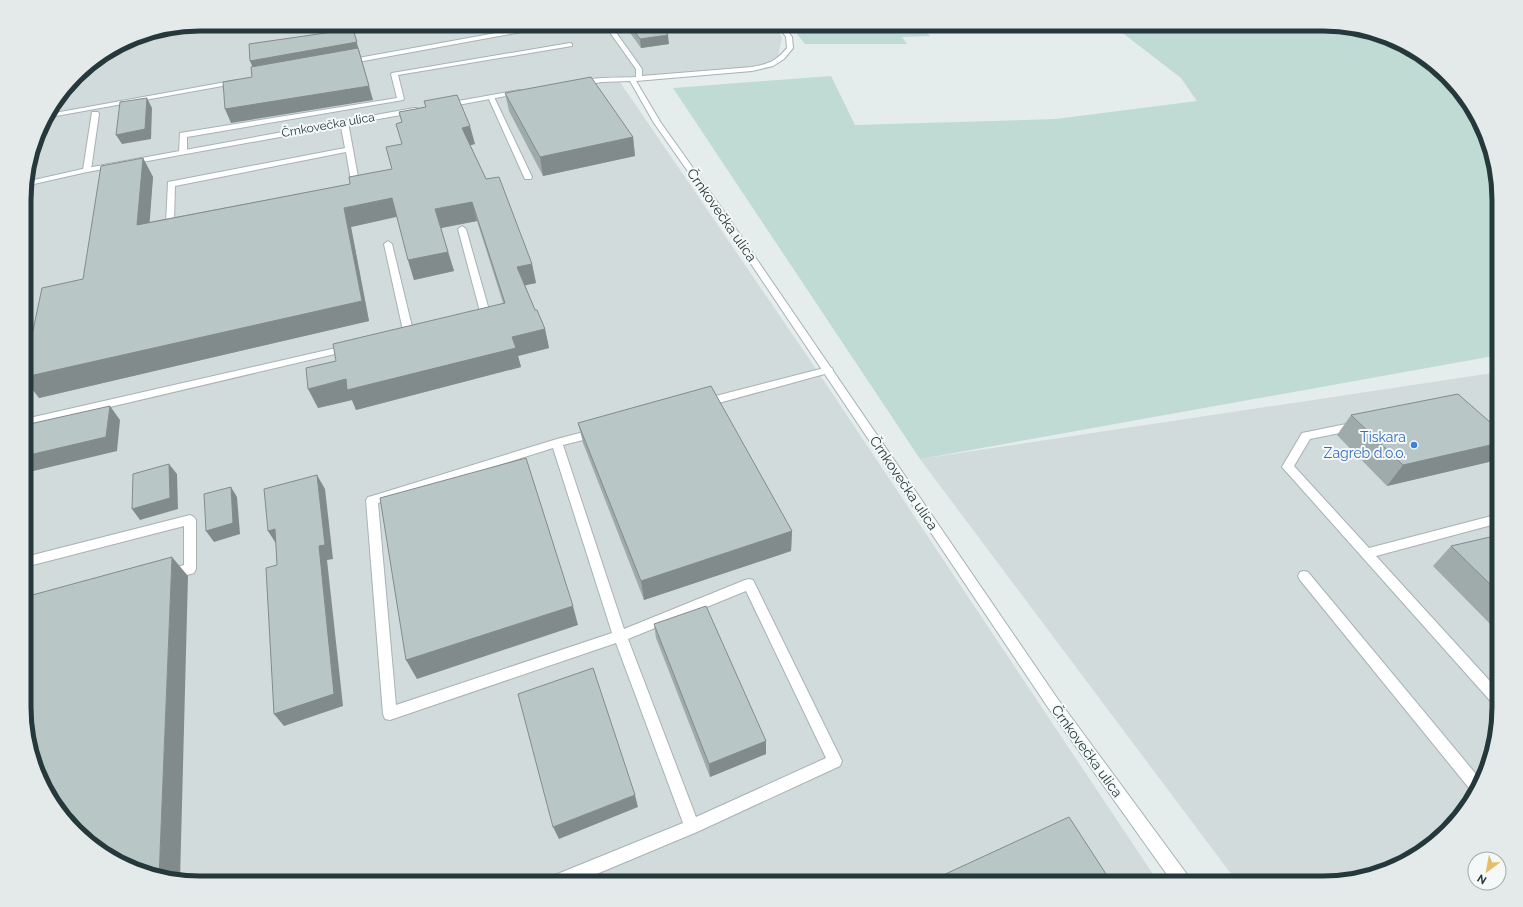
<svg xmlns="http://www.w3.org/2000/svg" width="1523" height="907" font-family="Raleway,sans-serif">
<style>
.built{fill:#d2dbdb}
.green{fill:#bfdbd3}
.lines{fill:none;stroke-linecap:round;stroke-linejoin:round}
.service-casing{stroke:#a7b2b4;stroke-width:2}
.minor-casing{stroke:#a7b2b4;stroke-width:2}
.path{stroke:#87a7ac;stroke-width:2;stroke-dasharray:1.5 2.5;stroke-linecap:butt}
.service{fill:#fff;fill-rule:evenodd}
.minor{fill:#fff;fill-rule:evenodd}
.wall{fill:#9faaaa}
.shaded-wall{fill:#828b8b}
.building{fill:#b9c6c6;stroke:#828b8b}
.shop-dot{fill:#3f7fe0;stroke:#f4f9f8;stroke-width:1.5}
.labels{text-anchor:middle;stroke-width:4;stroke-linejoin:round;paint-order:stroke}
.far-street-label{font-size:12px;fill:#25383c;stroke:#f4f9f8}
.street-label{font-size:14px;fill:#25383c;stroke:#f4f9f8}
.shop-label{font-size:14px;fill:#366cbe;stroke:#f4f9f8;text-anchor:end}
.rim{fill:none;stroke:#25383c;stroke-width:5}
</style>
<rect width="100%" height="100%" fill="#e4ecec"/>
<g class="built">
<path d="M200,24h391l6,6 32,-6h147l6,14 -4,18 -15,8 -22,5 -118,8 -3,5 190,278 349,523h-959l-46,-6 -42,-18 -87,-129v-553l17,-55 42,-54 49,-31z"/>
<path d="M1499,372v346l-24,77 -27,36 -37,28 -77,24h-96l-318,-424z"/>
</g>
<g class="green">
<path d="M789,24h128l13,12 -28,1 5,7h-102z"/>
<path d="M1111,24h212l46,6 42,18 36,27 28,37 24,76v167l-579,104 -247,-371 158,-12 24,49 201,-6 141,-18 -16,-23z"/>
</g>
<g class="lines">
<defs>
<g id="service">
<path d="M530,27l3,2 -1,1 -185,34 -3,-2 3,-2z"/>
<path d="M570,43l2,1v2l-174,29 6,24 -1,1 -216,37v15l-4,2 -4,-2 1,-19 217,-35 -6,-24 1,-1z"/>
<path d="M237,80l3,2 -1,1 -194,35 4,-4z"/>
<path d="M491,95l3,2 38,80 -1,2h-6l-1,-2 -36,-80z"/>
<path d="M92,112h6l1,2 -8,56 -4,2 -4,-2z"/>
<path d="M341,120h3l4,2 12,66 -6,3 -4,-2 2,-2 -6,-35 -171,34 -1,35h7l1,2 -1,2 -11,2 -4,-3 2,-42 177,-34 -5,-26z"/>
<path d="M462,226l4,3 25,88 -2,2 -9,2 -5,-3 6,-3 -23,-86z"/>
<path d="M388,241l4,3 22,91 -5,3 -5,-3 -20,-91z"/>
<path d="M349,345l5,3 -2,2 -327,77v-8z"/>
<path d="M828,367l4,1 1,2 -1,2 -128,35 -4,-1 -1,-3 1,-3 4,-1z"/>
<path d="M1356,422l4,1 1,3 -1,3 -50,10 -16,27 75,82 130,-34v9l-123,33 123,135v16l-5,-2 -212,-238 20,-34z"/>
<path d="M595,429l4,1 1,3 -1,3 -36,9 61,184 121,-49 4,-1 4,1 89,181 -2,5 -143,66 -122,51h-27l2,-6 133,-54 -67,-180 -226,77 -5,-1 -2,-5 -17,-214 2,-3 4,-1 185,-57zM553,448l59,185 -216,72 -18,-202zM746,591l80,167 -130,59 -68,-178z"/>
<path d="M190,515l4,2 2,3v49l-2,4c-8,2 -20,7 -28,5l-2,-4 2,-4 18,-5v-39l-159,41v-10z"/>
<path d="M1304,571l4,1 172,207 -4,15 -3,-1 -173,-213 -2,-4 2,-4z"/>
</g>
<g id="minor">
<path d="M604,24h6l32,45v7l110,-9c17,-3 24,-6 35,-19l-1,-11 -9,-13h6l9,13 1,11 -9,11 -11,7 -21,5 -116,10 25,42 62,87 334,488 132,179 2,6h-18l-126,-177 -332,-496 -61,-87 -24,-42 -28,1 -23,4 -3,-2c10,-8 45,-6 60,-7v-8z"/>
<path d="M520,90l2,1v2l-75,14 -4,-2 4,-2z"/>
<path d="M414,108h3v4l-330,60 -62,14v-4l62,-14z"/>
</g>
</defs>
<use href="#service" class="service-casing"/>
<use href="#minor" class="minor-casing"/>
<path class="path" d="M29,170l3,-15"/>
<use href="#service" class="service"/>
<use href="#minor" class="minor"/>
</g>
<g class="wall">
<path d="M625,24h35l9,20 -28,4 -16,-22z"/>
<path d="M505,93l128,44 2,19 -92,20 -34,-65z"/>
<path d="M424,101l51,43 -5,1 16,34 46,85 4,19 -11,2 10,25 10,19 4,19 -31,8 3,11 -165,43 -4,-10 -34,8 18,-47 167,-58 -26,-82 -36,7 13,43 -40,9 -6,-20 -11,-43 -46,10 18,94 -330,77 44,-119 60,-121 10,19 -4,45 201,-38 42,-15 10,-25v-21l-3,-11 27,-5z"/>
<path d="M1351,415l142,46 -106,25 -50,-51z"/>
<path d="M578,423l214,108 -1,20 -147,49 -61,-157z"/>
<path d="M1499,535v98l-66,-67 18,-20z"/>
<path d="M654,624l112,117v13l-56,23 -54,-139z"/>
</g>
<g class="shaded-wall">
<path d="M353,29l20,71 -142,23 -6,-14 31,-34 -6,-14z"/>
<path d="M668,35l1,9 -28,4 -1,-9z"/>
<path d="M147,98l5,10 -1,31 -29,5 -6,-9z"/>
<path d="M470,126l5,18 -8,2 -5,-18z"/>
<path d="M633,137l2,19 -92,20 -3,-19z"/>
<path d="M143,158l10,19 -5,67 -11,-19z"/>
<path d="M392,198l7,18 -48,11 18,94 -330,77 -14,-18v-3l319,-169z"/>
<path d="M472,202l5,19 -36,7 -6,-19z"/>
<path d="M448,252l6,19 -40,9 -6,-20z"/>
<path d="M532,264l4,19 -14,3 -5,-19z"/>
<path d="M545,329l4,19 -31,8 3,11 -165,43 -4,-10 -34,8 -10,-19z"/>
<path d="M110,406l10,14 -3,31 -92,22v-17z"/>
<path d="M1499,443v12l-6,6 -106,25 16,-21z"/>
<path d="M169,464l8,10 1,35 -38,11 -8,-11z"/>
<path d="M317,475l8,14 8,70 -6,1 16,146 -59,20 -10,-12z"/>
<path d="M231,487l6,10 3,37 -26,8 -8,-11z"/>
<path d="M275,529l2,16 -9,-14z"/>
<path d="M792,531l-1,20 -147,49 -3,-19z"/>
<path d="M172,557l16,19 -8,304 -21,-2z"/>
<path d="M573,606l5,19 -161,54 -11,-19z"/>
<path d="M766,741v13l-56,23 -1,-13z"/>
<path d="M635,795l3,12 -79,32 -6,-12z"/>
<path d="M1106,874l-3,4 -10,5h-5z"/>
</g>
<g class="building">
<path d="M629,24h31l8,11 -28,4z"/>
<path d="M353,29l4,13 -107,19 -1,-17z"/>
<path d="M358,48l11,38 -144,23 -2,-27 29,-5 -1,-10z"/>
<path d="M591,77l42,60 -93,20 -35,-64z"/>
<path d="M457,95l13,31 -8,2 24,51 13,-2 33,87 -15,3 18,43h2l8,19 -33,8 4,11 -169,42 -1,-11 -38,10 -2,-21 30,-7 -3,-17 172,-41 -33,-101 -37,7 13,43 -40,8 -16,-62 -48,10 18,93 -337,76v-9l17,-80 41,-9 18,-113 42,-8 -6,67 213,-41 -1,-7 43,-8 -6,-22 16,-3 -6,-20 6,-2 -3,-10 27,-5 -2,-6z"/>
<path d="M147,98l-2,31 -29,6 4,-33z"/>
<path d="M711,386l81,145 -151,50 -63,-158z"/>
<path d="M1458,394l41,36v13l-96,22 -52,-50z"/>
<path d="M110,406l-4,31 -81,19v-31z"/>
<path d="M526,458l47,148 -167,54 -26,-162z"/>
<path d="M169,464l1,34 -38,11 1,-35z"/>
<path d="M317,475l8,70 -6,1 15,148 -60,20 -8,-146 11,-3 -2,-36 -7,2 -4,-42z"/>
<path d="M231,487l2,36 -27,8 -2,-37z"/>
<path d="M1499,535v58l-48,-47z"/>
<path d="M172,557l-13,321 -5,-1 -42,-18 -58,-54 -29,-75v-133z"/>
<path d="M706,606l60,135 -57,23 -55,-140z"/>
<path d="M593,668l42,127 -82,32 -35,-133z"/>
<path d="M1069,817l37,57 -18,9h-162z"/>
</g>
<circle class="shop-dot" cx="1414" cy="445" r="4"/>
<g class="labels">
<g class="far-street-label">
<text transform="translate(328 125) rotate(-10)" y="4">Črnkovečka ulica</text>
</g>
<g class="street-label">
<text transform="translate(722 215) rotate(55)" y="5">Črnkovečka ulica</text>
<text transform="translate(904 483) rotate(56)" y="5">Črnkovečka ulica</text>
<text transform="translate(1087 751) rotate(54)" y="5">Črnkovečka ulica</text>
</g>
<g class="shop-label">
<text x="1406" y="442">Tiskara<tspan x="1406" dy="16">Zagreb d.o.o.</tspan></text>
</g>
</g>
<path d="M0 0H1523V907H0ZM200 31H1323A169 169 0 0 1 1492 200V707A169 169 0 0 1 1323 876H200A169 169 0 0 1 31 707V200A169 169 0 0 1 200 31Z" fill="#e3eae9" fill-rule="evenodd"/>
<path class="rim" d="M200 31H1323A169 169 0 0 1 1492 200V707A169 169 0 0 1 1323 876H200A169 169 0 0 1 31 707V200A169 169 0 0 1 200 31Z"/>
<g transform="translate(1487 871) rotate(212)"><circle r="19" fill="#f4f9f8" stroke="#a1acad"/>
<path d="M0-3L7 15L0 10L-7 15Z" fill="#e5be69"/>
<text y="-6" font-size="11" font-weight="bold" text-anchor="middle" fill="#25383c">N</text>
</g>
</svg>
